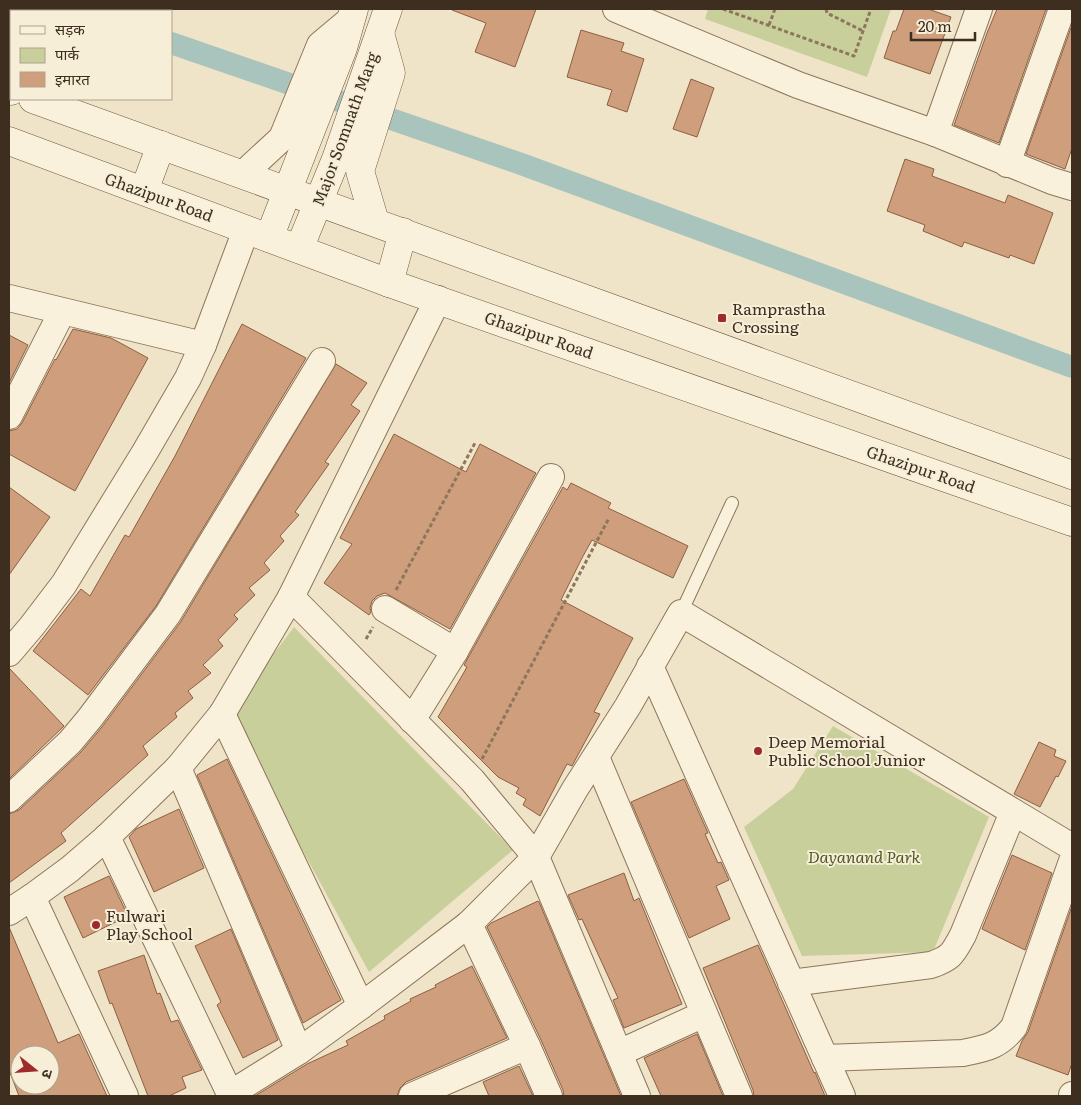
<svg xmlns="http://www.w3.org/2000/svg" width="1081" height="1105" font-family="Literata,'Noto Sans Devanagari',serif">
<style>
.green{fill:#c9cf9b}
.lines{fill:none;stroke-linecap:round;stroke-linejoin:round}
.canal{stroke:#a9c4bc;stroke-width:22}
.building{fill:#cf9f7d;stroke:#8d5f41;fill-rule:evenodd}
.service-casing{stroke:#8d765c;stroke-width:14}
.minor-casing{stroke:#8d765c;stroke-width:28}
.secondary-casing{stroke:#6f573f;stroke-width:29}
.path{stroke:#8d765c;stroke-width:3;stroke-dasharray:4 2.5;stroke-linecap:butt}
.service{stroke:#faf1dc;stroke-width:12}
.minor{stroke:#faf1dc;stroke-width:26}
.secondary{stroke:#faf1dc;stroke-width:28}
.poi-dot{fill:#9e2a2b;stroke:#f7eed8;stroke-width:2}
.labels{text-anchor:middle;stroke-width:4;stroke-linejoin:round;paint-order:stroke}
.street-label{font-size:16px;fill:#3d2e20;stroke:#f7eed8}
.poi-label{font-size:16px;fill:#3d2e20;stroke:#f7eed8;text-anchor:start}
.park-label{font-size:16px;font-style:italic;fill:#4d5a26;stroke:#f7eed8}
</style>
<rect width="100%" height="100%" fill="#f0e4c8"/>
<g class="green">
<path d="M708,9h183l-24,68 -162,-58z"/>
<path d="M294,627l219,223 -144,122 -141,-258z"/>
<path d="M833,726l156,91 -56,135 -131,4 -58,-129 49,-38z"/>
</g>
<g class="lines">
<g class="canal">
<path d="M91,9l6,2"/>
<path d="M171,43l353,122 548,202"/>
</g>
</g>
<g class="building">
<path d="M453,9h83l-21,58 -40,-15 11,-29 -34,-13z"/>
<path d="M904,9h24l23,8 -21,57 -46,-16 9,-27h3z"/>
<path d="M997,9h49l-47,134 -45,-18 33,-92z"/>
<path d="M1072,25v123l-7,21 -39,-15z"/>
<path d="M581,30l43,13 -3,8 23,8 -17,53 -20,-7 5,-15 -45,-13z"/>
<path d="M691,79l23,9 -17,49 -24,-8z"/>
<path d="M905,159l29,10 -2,7 73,27 3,-8 45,18 -19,51 -24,-9 -1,3 -45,-16 -2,5 -39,-16 2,-6 -38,-14z"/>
<path d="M242,324l64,34 -150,248 -68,89 -55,-44 48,-62 9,7 35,-61 4,2 46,-81z"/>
<path d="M73,329l38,9 37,20 -73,133 -66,-37v-23l8,-2 5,-6 33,-64 1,1z"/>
<path d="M9,335l19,10 -19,38z"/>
<path d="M336,364l31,19 -16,22 9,6 -35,51 4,2 -34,48 4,3 -19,21 4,5 -20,22 6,7 -21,18 6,7 -21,20 4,4 -20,21 5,6 -20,19 8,8 -23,18 5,7 -18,15 2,4 -34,29 5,9 -87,78 5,8 -57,42v-69l10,-4 62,-58 21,-25 78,-104z"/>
<path d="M394,434l72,38 14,-28 56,29 -86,156 -65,-36 -8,3 -5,5 -2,7 1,4 -2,3 -45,-32 28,-39 -12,-6z"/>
<path d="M571,483l40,20 -3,5 80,38 -15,32 -81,-38 -10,18 -21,42 72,38 -39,74 6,2 -28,52 -5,-2 -27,52 -17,-11 3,-6 -10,-6 3,-5 -21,-11 -60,-60 29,-50 -3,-2 99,-178 4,3z"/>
<path d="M9,487l41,30 -41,58z"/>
<path d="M9,668l55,58 -55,53z"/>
<path d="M1039,742l17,8 -2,6 12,5 -8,16 -2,-1 -16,31 -26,-13z"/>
<path d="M227,759l114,241 -38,23 -106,-248z"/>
<path d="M684,779l24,54 -3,1 13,29 3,-1 8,18 -13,6 14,33 -41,19 -58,-136z"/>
<path d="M179,809l25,59 -50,24 -25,-55 7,-8z"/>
<path d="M1012,855l40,18 -27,77 -43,-21z"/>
<path d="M624,873l10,28 5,-3 43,106 -58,24 -11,-28 5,-2 -36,-79 -3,1 -11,-25z"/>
<path d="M109,876l19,40 -45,22 -19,-41z"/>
<path d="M538,901l1,1 82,194h-57l-1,-6 -22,-50 -54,-113 4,-4z"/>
<path d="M1072,906v157l-4,12 -52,-19 6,-15 6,-9z"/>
<path d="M9,927l49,116 21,-9 28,62h-88l-10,-26zM20,1055h30v30h-30z"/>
<path d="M231,929l47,111 -35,18 -26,-53 4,-3 -26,-56z"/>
<path d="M758,945l56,128 1,-1 10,24h-71l-1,-6 -50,-122z"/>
<path d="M144,955l13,39 3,-1 11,29 7,-2 24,50 -20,7 4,11 -17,8h-21l-36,-93 -2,1 -12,-33z"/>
<path d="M472,966l35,72 -101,44 -6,6 -3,8h-142l52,-32 41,-19 -2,-4 39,-22 -1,-3 27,-15 -1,-2 26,-12 -1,-2z"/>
<path d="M697,1034l26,62h-62l-17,-38z"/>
<path d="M519,1066l14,30h-44l-6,-14z"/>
</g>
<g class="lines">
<defs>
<path id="service" d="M681,613l51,-110"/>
<g id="minor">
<path d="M616,9l182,76 137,48 117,48 20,6"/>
<path d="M935,133l44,-124"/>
<path d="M1007,164l55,-155"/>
<path d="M243,174l39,-36 38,-93 31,-26"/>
<path d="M9,298l194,47"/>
<path d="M9,416l53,-104"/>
<path d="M291,597l181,183 64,77 101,239"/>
<path d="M385,609l70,42"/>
<path d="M9,653l23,-27 32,-42 81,-132 43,-74 15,-33 43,-115"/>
<path d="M650,666l192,430"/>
<path d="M222,714l139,292"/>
<path d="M412,720l43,-69 96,-174"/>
<path d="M596,757l143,339"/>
<path d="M178,768l121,283"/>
<path d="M9,799l61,-57 20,-24 78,-104 154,-253"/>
<path d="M107,837l124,259"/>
<path d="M32,897l93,199"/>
<path d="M9,912l23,-15 38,-28 37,-32 71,-69 44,-54 69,-117 147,-298"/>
<path d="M469,924l58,122 22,50"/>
<path d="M791,983l140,-18c21,-7 22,-12 32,-30l50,-123"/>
<path d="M619,1053l85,-39"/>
<path d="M825,1058l138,-5c24,-5 36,-7 51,-26l58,-166"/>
<path d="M230,1094l69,-43 62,-45 108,-82 67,-67 39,-68 53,-83 53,-93 391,234"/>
<path d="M412,1096l115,-50"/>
<path d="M1072,1096v-1"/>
</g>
<g id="secondary">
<path d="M9,90l2,1"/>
<path d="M33,99l1039,376"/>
<path d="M9,141l380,142 683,239"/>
<path d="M144,191l17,-46"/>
<path d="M375,222l-15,-51 31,-98 -11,-40"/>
<path d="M269,238l74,-190 11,-39"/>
<path d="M299,249l37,-90 52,-150"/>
<path d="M389,283l14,-51"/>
</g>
</defs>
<use href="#service" class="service-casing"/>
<use href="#minor" class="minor-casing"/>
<use href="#secondary" class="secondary-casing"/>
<g class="path">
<path d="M723,9l131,47 17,-47"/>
<path d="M826,9l1,4 36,18"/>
<path d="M769,25l6,-16"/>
<path d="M396,590l79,-147"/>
<path d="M366,639l7,-12"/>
<path d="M482,759l127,-241"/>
</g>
<use href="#service" class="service"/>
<use href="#minor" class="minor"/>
<use href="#secondary" class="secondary"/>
</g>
<g class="poi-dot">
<rect x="717" y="313" width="10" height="10" rx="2.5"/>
<circle cx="758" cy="751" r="5"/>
<circle cx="96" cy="925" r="5"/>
</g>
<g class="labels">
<g class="street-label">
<text transform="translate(345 129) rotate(-70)" y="6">Major Somnath Marg</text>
<text transform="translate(159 197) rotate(20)" y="6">Ghazipur Road</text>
<text transform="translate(539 335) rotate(19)" y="6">Ghazipur Road</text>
<text transform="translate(921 469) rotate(19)" y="6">Ghazipur Road</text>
</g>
<g class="poi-label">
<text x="732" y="315">Ramprastha<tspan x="732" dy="18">Crossing</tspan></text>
<text x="768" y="748">Deep Memorial<tspan x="768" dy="18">Public School Junior</tspan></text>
<text x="106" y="922">Fulwari<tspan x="106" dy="18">Play School</tspan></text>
</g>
<g class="park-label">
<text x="864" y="863">Dayanand Park</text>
</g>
</g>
<rect width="1081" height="1105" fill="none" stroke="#3d2e20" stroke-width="20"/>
<rect x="10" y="10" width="162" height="90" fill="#f7eed8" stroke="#ada18e"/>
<rect x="20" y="26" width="25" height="8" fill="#faf1dc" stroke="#ada18e"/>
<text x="55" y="35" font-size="15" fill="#3d2e20">सड़क</text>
<rect x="20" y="48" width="25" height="15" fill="#c9cf9b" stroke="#ada18e"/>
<text x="55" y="60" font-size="15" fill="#3d2e20">पार्क</text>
<rect x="20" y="72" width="25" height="15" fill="#cf9f7d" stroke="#ada18e"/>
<text x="55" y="85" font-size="15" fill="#3d2e20">इमारत</text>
<g transform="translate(35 1070) rotate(107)"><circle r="24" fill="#f7eed8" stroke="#ada18e"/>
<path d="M0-4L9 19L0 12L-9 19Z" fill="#9e2a2b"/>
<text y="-8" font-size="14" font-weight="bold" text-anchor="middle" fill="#3d2e20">उ</text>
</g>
<path d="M911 32v8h64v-8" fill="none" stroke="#3d2e20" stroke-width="2.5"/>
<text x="918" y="32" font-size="15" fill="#3d2e20" stroke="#f7eed8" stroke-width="4" paint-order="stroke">20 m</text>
</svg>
